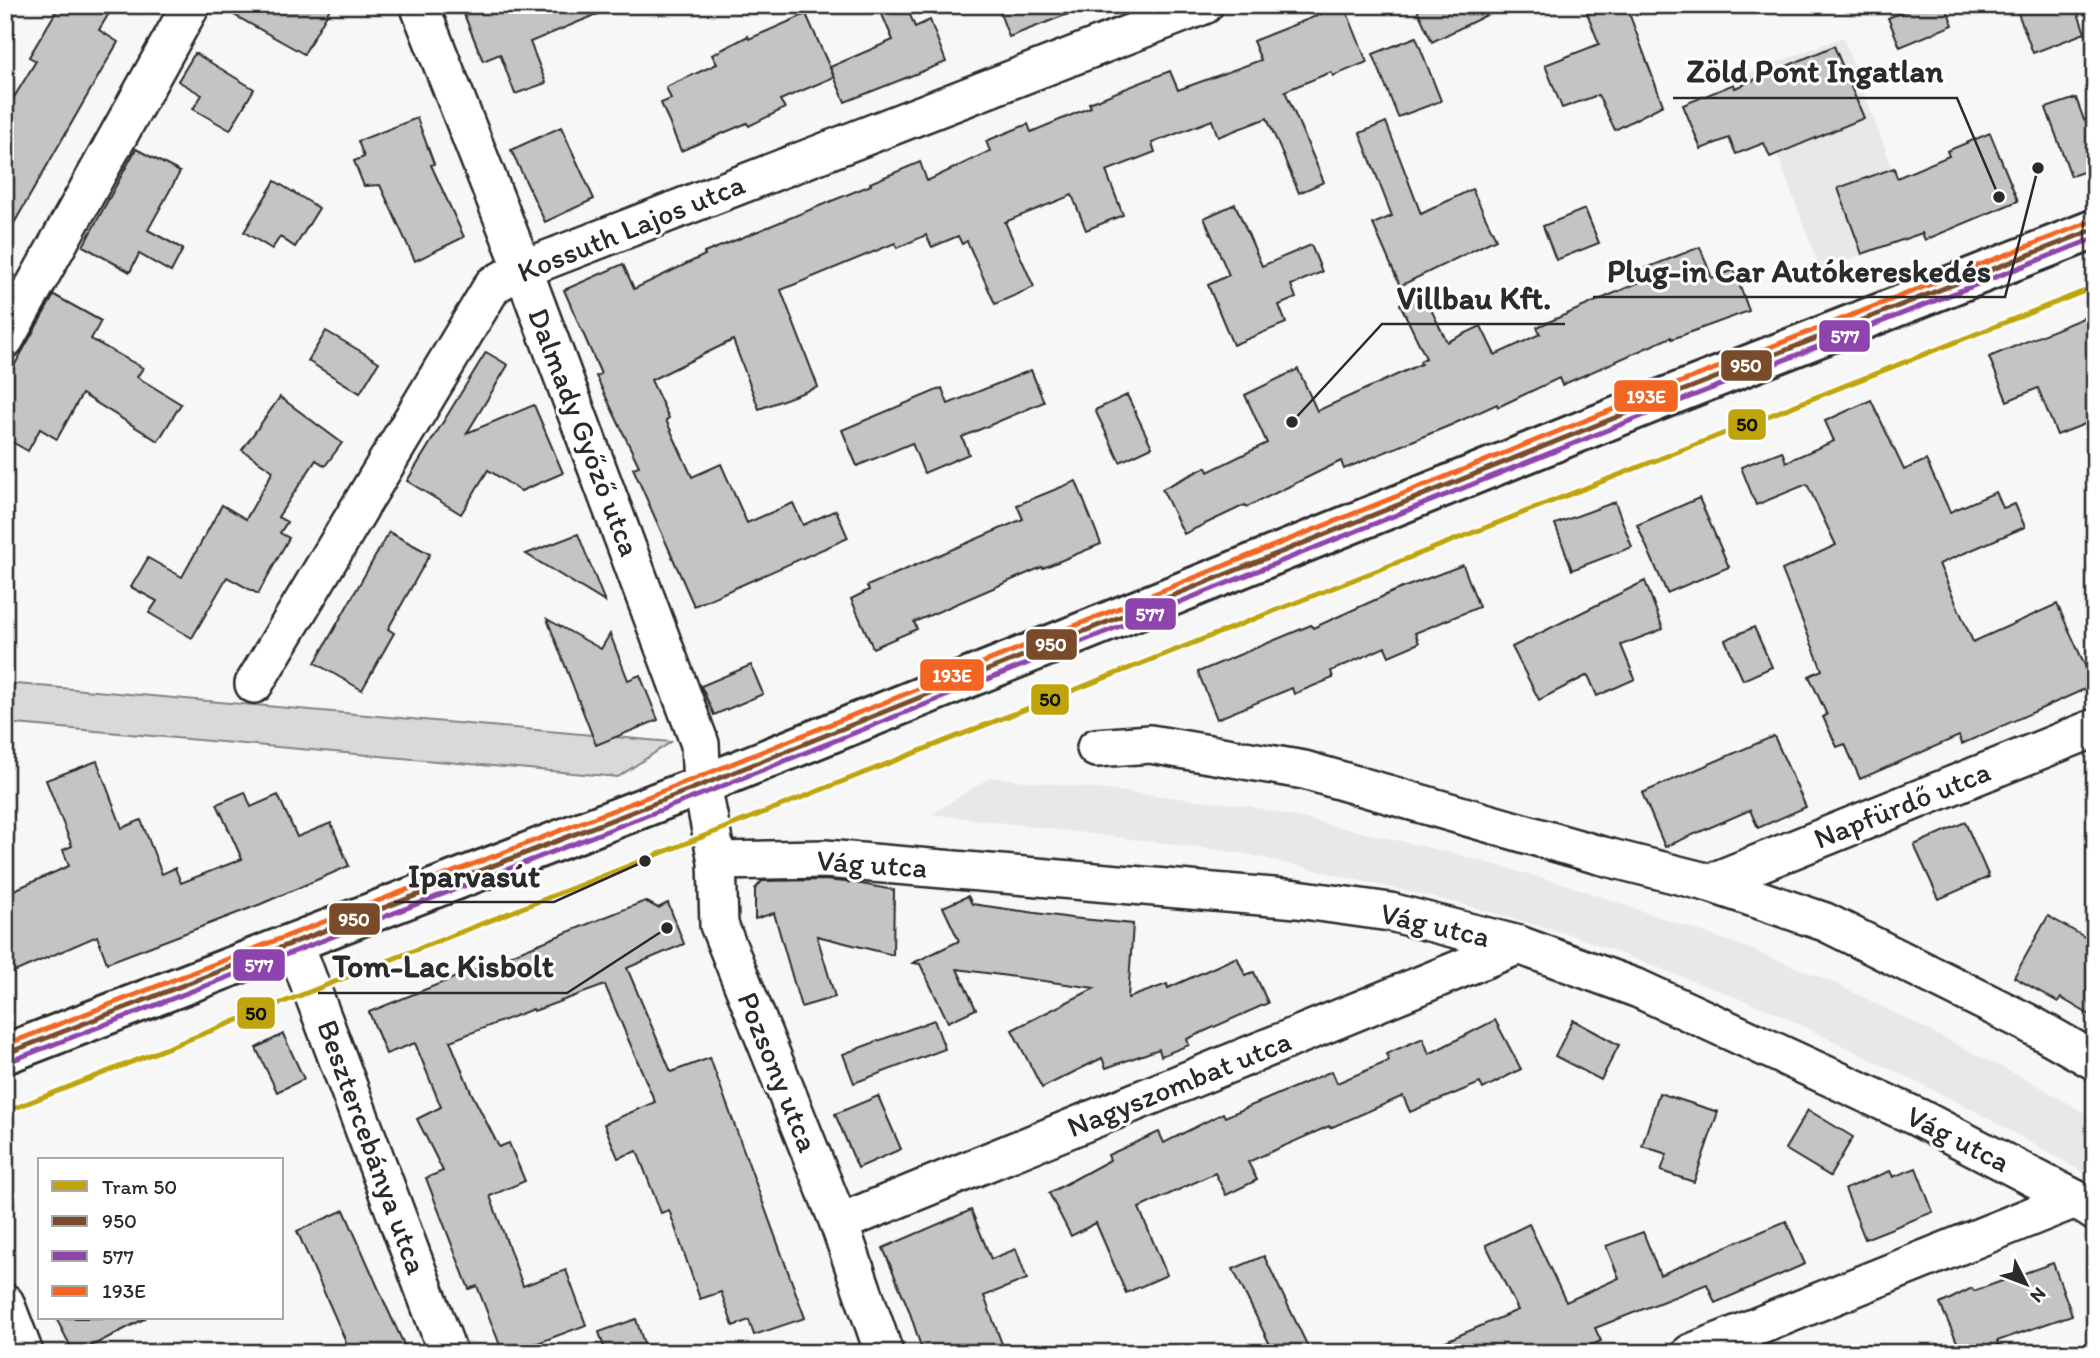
<svg xmlns="http://www.w3.org/2000/svg" width="2100" height="1358" font-family="Itim,sans-serif">
<style>
.built{fill:#e8e8e8}
.green{fill:#d9d9d9;stroke:#828282;stroke-width:2}
.building{fill:#c4c4c4;stroke:#2b2b2b;stroke-width:2}
.lines{fill:none;stroke-linecap:round;stroke-linejoin:round}
.minor-casing{stroke:#2b2b2b;stroke-width:42}
.secondary-casing{stroke:#2b2b2b;stroke-width:44}
.minor{stroke:#fff;stroke-width:37}
.secondary{stroke:#fff;stroke-width:38}
.bus-1-casing{stroke:#fff;stroke-width:10}
.bus-2-casing{stroke:#fff;stroke-width:10}
.bus-3-casing{stroke:#fff;stroke-width:10}
.bus-1{stroke:#7a4b2a;stroke-width:5}
.bus-2{stroke:#8e44ad;stroke-width:5}
.bus-3{stroke:#f26522;stroke-width:5}
.tram-1-casing{stroke:#fff;stroke-width:10}
.tram-1{stroke:#bfa40d;stroke-width:5}
.labels{text-anchor:middle;stroke-width:6;stroke-linejoin:round;paint-order:stroke}
.street-label{font-size:30px;fill:#2b2b2b;stroke:#fff}
.leader{fill:none;stroke:#2b2b2b;stroke-width:2.5}
.callout-dot{fill:#2b2b2b;stroke:#fff;stroke-width:2.5}
.callout-label{font-size:32px;text-anchor:middle;font-weight:bold;fill:#2b2b2b;stroke:#fff;stroke-width:6;stroke-linejoin:round;paint-order:stroke}
.line-badge{stroke:#fff;stroke-width:2.5}
.badge-label{font-size:19px;text-anchor:middle;font-weight:bold;fill:#fff}
.pale-badge-label{font-size:19px;text-anchor:middle;font-weight:bold;fill:#111}
</style>
<rect width="100%" height="100%" fill="#f7f7f7"/>
<filter id="ink" filterUnits="userSpaceOnUse"><feTurbulence type="fractalNoise" baseFrequency=".0143" numOctaves="2"/><feDisplacementMap in="SourceGraphic" scale="14" xChannelSelector="R" yChannelSelector="G"/><feConvolveMatrix kernelMatrix="1 2 1 2 8 2 1 2 1" color-interpolation-filters="sRGB"/></filter>
<g filter="url(#ink)">
<g class="built">
<path d="M1843,37l74,197 -96,37 -74,-197z"/>
<path d="M991,777l253,28 204,47 119,33 173,60 97,39 200,101 58,34v60l-127,-72 -196,-96 -200,-76 -110,-31 -220,-51 -310,-39z"/>
</g>
<path class="green" d="M5,683l666,59 -53,35 -613,-54z"/>
<g class="building">
<path d="M60,5h54l-15,25 19,12 -113,197v-127l31,-51 -7,-4z"/>
<path d="M216,5h116l-28,49z"/>
<path d="M479,5h138v1l-87,36 16,41 -31,11 -15,-40 -17,7 -20,-49z"/>
<path d="M899,5h7l9,22 15,-7 16,42 -101,40 -15,-35 63,-27 -12,-28z"/>
<path d="M997,5h89v2l-77,30z"/>
<path d="M1344,5l23,57 -34,14 -2,-4 -46,19 39,91 -25,11 -32,-75 -49,19 -6,-17 -60,23 3,9 -49,19 17,44 -37,15 -14,-35 -67,27 29,65 -39,17 -28,-63 -5,3 -4,-8 -26,11 -6,-12 -29,13 -2,-5 -114,47 37,97 -59,22 -26,-69 -82,40 18,38 -3,2 26,57 29,-13 26,59 46,-20 10,22 33,-15 12,28 -154,68 -61,-138 6,-2 -43,-90 5,-2 -37,-84 59,-26 11,25 71,-34 -1,-2 167,-68 -1,-2 50,-21 7,19 63,-30 -4,-10 42,-17 3,8 60,-25 -2,-4 81,-32 8,19 83,-30 -8,-19z"/>
<path d="M1415,5h92l-75,37z"/>
<path d="M1584,5h42l37,100 -48,25 -17,-35 -36,13 -17,-43 54,-21z"/>
<path d="M1919,5h26l8,20 -53,22 -12,-29z"/>
<path d="M2015,5h60l10,28 -52,20z"/>
<path d="M806,14l28,63 -54,23 5,8 -36,18 -2,-3 -66,28 -20,-48 10,-4 -5,-12 51,-23 -5,-9 36,-19 1,3z"/>
<path d="M1416,37l25,64 -43,16 -25,-63z"/>
<path d="M1834,46l30,72 -94,39 -6,-14 -28,11 -7,-16 -28,11 -18,-44 51,-21 1,4z"/>
<path d="M195,53l59,36 -24,41 -37,-21 9,-14 -24,-14z"/>
<path d="M2076,98l8,22 11,-4v52l-24,8 -25,-68z"/>
<path d="M417,118l17,46 -3,1 33,72 -49,24 -35,-76 -16,1 -10,-25 10,-4 -6,-16z"/>
<path d="M1386,122l35,92 51,-25 24,50 -96,47 -27,-62 19,-8 -32,-83z"/>
<path d="M561,127l33,72 -49,23 -34,-72z"/>
<path d="M1990,133l28,68 -93,39 -3,-7 -60,21 -24,-66 56,-20 3,10 52,-22 -2,-5z"/>
<path d="M136,149l44,23 -32,58 35,19 -12,23 -32,-18 -9,18 -47,-26z"/>
<path d="M275,181l44,27 -24,39 -15,-10 -8,12 -28,-17z"/>
<path d="M1235,204l27,62 49,-21 11,27 -31,13 5,13 -17,7 7,18 -53,22 -25,-60 21,-10 -25,-57z"/>
<path d="M1585,209l14,34 -43,17 -13,-34z"/>
<path d="M1700,247l12,31 22,-8 15,41 -77,28 -1,-2 -109,48 -3,-7 -61,29 -1,-3 -46,21 -107,44 -3,-8 -94,46 -2,-2 -61,29 -22,-45 44,-22 2,5 59,-29 -22,-48 53,-26 19,42 104,-47 -1,-3 6,-3 -26,-54 23,-11 24,49 34,-16 14,29 45,-21 -3,-7 112,-49 -3,-10z"/>
<path d="M54,295l47,26 -10,18 52,29 -6,9 44,27 -23,37 -76,-47 -25,45 -17,-10 -12,22 -23,-13v-56z"/>
<path d="M2095,313v107l-38,15 -19,-47 -31,13 -18,-44z"/>
<path d="M326,331l53,31 -19,31 -52,-32z"/>
<path d="M486,352l22,13 -41,68 67,-28 29,68 -42,18 -33,-21 -27,44 -54,-33z"/>
<path d="M1031,370l13,32 -82,35 7,17 -45,19 -12,-30 -55,23 -15,-36 100,-42 6,16z"/>
<path d="M1127,395l25,52 -32,15 -25,-52z"/>
<path d="M280,397l62,46 -17,23 -9,-6 -38,57 9,5 -7,11 9,5 -31,56 -31,-17 -35,61 -43,-25 8,-12 -26,-14 17,-29 34,19 40,-72 24,14 27,-48 -31,-21z"/>
<path d="M1871,400l33,70 22,-10 24,52 46,-20 7,16 12,-4 10,23 -86,37 34,78 84,-38 37,81 -132,59 -3,-8 -99,43 -15,-35 -8,3 -14,-30 4,-2 -18,-39 13,-6 -40,-100 54,-25 -29,-61 -51,21 -15,-38 41,-16 4,11 48,-21 -9,-20z"/>
<path d="M1076,481l25,63 -58,24 -1,-1 -128,55 3,7 -44,19 -22,-49 18,-9 -2,-4 156,-67 -6,-14z"/>
<path d="M1699,498l30,69 -62,26 -30,-68z"/>
<path d="M1615,502l17,45 -60,23 -17,-46z"/>
<path d="M389,532l41,22 -42,75 6,4 -32,57 -47,-27z"/>
<path d="M578,534l27,68 -79,-48z"/>
<path d="M1463,565l16,42 -64,26 4,10 -30,13 -4,-9 -54,24 2,7 -39,16 -2,-6 -75,31 -19,-47 113,-47 2,3 84,-38z"/>
<path d="M1645,581l18,48 -42,16 14,34 -38,17 -9,-21 -49,25 -27,-53z"/>
<path d="M547,619l54,30 9,-15 18,46 12,-5 18,45 -62,25z"/>
<path d="M1754,627l18,40 -29,13 -18,-40z"/>
<path d="M751,665l12,29 -49,21 -13,-29z"/>
<path d="M1774,736l32,71 -48,21 -8,-18 -85,37 -23,-54z"/>
<path d="M97,761l25,67 19,-8 21,54 13,-6 6,15 61,-24 -25,-55 28,-12 6,15 27,-12 19,42 34,-14 18,43 -88,38 -154,59 -10,-27 -92,40v-82l64,-28 -6,-16 9,-4 -26,-66z"/>
<path d="M1965,822l24,55 -50,22 -25,-54z"/>
<path d="M824,880l32,3 38,7 -1,65 -76,-19 18,61 -34,10 -27,-94 -19,6v-30l7,-8z"/>
<path d="M968,896l4,8 99,14 62,6 -5,74 39,-14 1,4 69,-31 8,18 9,-3 14,31 -81,36 2,6 -28,11 -2,-7 -53,19 -4,-10 -60,30 -30,-58 83,-42 -138,-19 19,40 -28,13 -28,-58 -7,-1 46,-22 -16,-34z"/>
<path d="M645,901l13,7 10,-5 16,41 -57,24 44,104 39,-14 95,260 -51,17 -5,-15 -16,6 -12,-34 -21,7 -31,-89 -8,3 -24,-62 -19,7 -14,-34 51,-22 -50,-117 -71,26 -1,-2 -83,32 21,51 28,55 10,-4 16,38 -35,15 33,90 43,-16 20,55 -75,28h-8l-26,-67 -8,3 -43,-111 17,-7 -26,-52 24,-12 -26,-64 -29,11 -17,-42z"/>
<path d="M2048,916l47,27v75l-34,-20 -3,4 -44,-25z"/>
<path d="M934,1020l11,29 -91,34 -11,-29z"/>
<path d="M1495,1020l26,49 -38,20 -3,-6 -70,29 -7,-16 -73,32 -1,-2 -81,36 9,18 -31,15 -11,-22 -76,35 28,67 -41,18 -30,-70 -25,13 -22,-43 61,-33 -2,-5 51,-23 5,11 59,-30 2,4 107,-46 5,12 52,-22 -3,-7 37,-16 6,16z"/>
<path d="M1573,1020l46,25 -18,35 -46,-24z"/>
<path d="M283,1034l21,45 -27,13 -21,-44z"/>
<path d="M1659,1093l59,19 -24,70 -33,-11 6,-17 -25,-8z"/>
<path d="M878,1096l23,53 -43,19 -23,-54z"/>
<path d="M1808,1110l45,27 -23,39 -45,-27z"/>
<path d="M1916,1168l17,44 -68,27 -20,-50 45,-18 3,6z"/>
<path d="M344,1210l43,98 21,45h-57l-54,-122z"/>
<path d="M971,1210l20,49 25,-10 11,30 -43,17 18,48 -23,9h-56l-14,-43 -26,-62z"/>
<path d="M1786,1221l19,43 -90,39 -8,-19 -112,44 6,13 -27,12h-156l100,-43 -32,-65 43,-21 37,78 53,-24 -13,-32 37,-14 17,43z"/>
<path d="M1264,1256l47,97h-37l-41,-84z"/>
<path d="M2053,1263l19,52 -75,26 2,4 -16,8h-21l-22,-49 32,-16 2,3z"/>
<path d="M56,1318h90l-68,35h-4z"/>
<path d="M636,1319l9,28 -17,6h-22l-7,-21z"/>
</g>
<g class="lines">
<defs>
<g id="minor">
<path d="M419,5l104,264 177,475 2,41 15,76 2,64 120,298 45,130"/>
<path d="M5,339l186,-334"/>
<path d="M254,684l239,-399 30,-16 681,-264"/>
<path d="M1096,748l54,-4 154,26 295,85 111,28 115,39 201,100 69,39"/>
<path d="M717,861l108,-2 472,40 93,13 129,33 120,44 278,128 158,82 20,13"/>
<path d="M1710,883l385,-155"/>
<path d="M294,942l154,411"/>
<path d="M839,1223l680,-278"/>
<path d="M5,1303l19,50"/>
<path d="M1691,1353l384,-154"/>
</g>
<path id="secondary" d="M5,1054l697,-269 967,-389 426,-167"/>
</defs>
<use href="#minor" class="minor-casing"/>
<use href="#secondary" class="secondary-casing"/>
<use href="#minor" class="minor"/>
<use href="#secondary" class="secondary"/>
<defs>
<path id="bus-1" d="M5,1054l697,-269 967,-389 426,-167"/>
<path id="bus-2" d="M8,1062l697,-269 967,-389 423,-166"/>
<path id="bus-3" d="M5,1045l694,-268 967,-389 426,-167"/>
</defs>
<use href="#bus-1" class="bus-1-casing"/>
<use href="#bus-2" class="bus-2-casing"/>
<use href="#bus-3" class="bus-3-casing"/>
<use href="#bus-1" class="bus-1"/>
<use href="#bus-2" class="bus-2"/>
<use href="#bus-3" class="bus-3"/>
<defs>
<path id="tram-1" d="M5,1112l2090,-825"/>
</defs>
<use href="#tram-1" class="tram-1-casing"/>
<use href="#tram-1" class="tram-1"/>
</g>
</g>
<g class="labels">
<g class="street-label">
<text transform="translate(631 228) rotate(-22)" y="10">Kossuth Lajos utca</text>
<text transform="translate(584 432) rotate(69)" y="10">Dalmady Győző utca</text>
<text transform="translate(1902 805) rotate(-22)" y="10">Napfürdő utca</text>
<text transform="translate(872 864) rotate(4)" y="10">Vág utca</text>
<text transform="translate(1435 925) rotate(13)" y="10">Vág utca</text>
<text transform="translate(778 1072) rotate(68)" y="10">Pozsony utca</text>
<text transform="translate(1179 1084) rotate(-22)" y="10">Nagyszombat utca</text>
<text transform="translate(1958 1139) rotate(27)" y="10">Vág utca</text>
<text transform="translate(372 1147) rotate(70)" y="10">Besztercebánya utca</text>
</g>
</g>
<path class="leader" d="M1999 197L1957 98H1673M2038 168L2005 297H1593M1292 422L1382 324H1565M645 861L554 902H394M667 928L567 993H318"/>
<g class="callout-dot">
<circle cx="1999" cy="197" r="7"/>
<circle cx="2038" cy="168" r="7"/>
<circle cx="1292" cy="422" r="7"/>
<circle cx="645" cy="861" r="7"/>
<circle cx="667" cy="928" r="7"/>
</g>
<g class="callout-label">
<text x="1815" y="82">Zöld Pont Ingatlan</text>
<text x="1799" y="282">Plug-in Car Autókereskedés</text>
<text x="1474" y="309">Villbau Kft.</text>
<text x="474" y="887">Iparvasút</text>
<text x="443" y="977">Tom-Lac Kisbolt</text>
</g>
<g class="line-badge">
<rect x="1818" y="319" width="53" height="34" rx="7" fill="#8e44ad"/>
<rect x="1720" y="349" width="53" height="33" rx="7" fill="#7a4b2a"/>
<rect x="1613" y="379" width="66" height="34" rx="7" fill="#f26522"/>
<rect x="1727" y="408" width="40" height="33" rx="7" fill="#bfa40d"/>
<rect x="1124" y="597" width="53" height="34" rx="7" fill="#8e44ad"/>
<rect x="1025" y="628" width="53" height="33" rx="7" fill="#7a4b2a"/>
<rect x="919" y="658" width="66" height="34" rx="7" fill="#f26522"/>
<rect x="1030" y="683" width="40" height="33" rx="7" fill="#bfa40d"/>
<rect x="328" y="902" width="53" height="34" rx="7" fill="#7a4b2a"/>
<rect x="232" y="948" width="54" height="34" rx="7" fill="#8e44ad"/>
<rect x="236" y="996" width="40" height="34" rx="7" fill="#bfa40d"/>
</g>
<g class="badge-label">
<text x="1845" y="343">577</text>
<text x="1746" y="372">950</text>
<text x="1646" y="403">193E</text>
<text x="1150" y="621">577</text>
<text x="1051" y="651">950</text>
<text x="952" y="682">193E</text>
<text x="354" y="926">950</text>
<text x="259" y="972">577</text>
</g>
<g class="pale-badge-label">
<text x="1747" y="431">50</text>
<text x="1050" y="706">50</text>
<text x="256" y="1020">50</text>
</g>
<rect width="2100" height="1358" fill="none" stroke="#fff" stroke-width="28"/>
<rect x="14" y="14" width="2072" height="1330" fill="none" stroke="#2b2b2b" stroke-width="2.5" filter="url(#ink)"/>
<rect x="38" y="1158" width="245" height="161" fill="#ffffff" stroke="#aaaaaa" stroke-width="2"/>
<rect x="52" y="1181" width="35" height="10" fill="#bfa40d" stroke="#aaaaaa" stroke-width="2"/>
<text x="102" y="1194" font-size="21" fill="#2b2b2b">Tram 50</text>
<rect x="52" y="1216" width="35" height="10" fill="#7a4b2a" stroke="#aaaaaa" stroke-width="2"/>
<text x="102" y="1228" font-size="21" fill="#2b2b2b">950</text>
<rect x="52" y="1251" width="35" height="10" fill="#8e44ad" stroke="#aaaaaa" stroke-width="2"/>
<text x="102" y="1264" font-size="21" fill="#2b2b2b">577</text>
<rect x="52" y="1286" width="35" height="10" fill="#f26522" stroke="#aaaaaa" stroke-width="2"/>
<text x="102" y="1298" font-size="21" fill="#2b2b2b">193E</text>
<g transform="translate(2026 1284) rotate(132)" stroke="#ffffff" stroke-width="5" paint-order="stroke">
<path d="M0-5L12 26L0 18L-12 26Z" fill="#2b2b2b"/>
<text y="-10" font-size="19" font-weight="bold" text-anchor="middle" fill="#2b2b2b">N</text>
</g>
</svg>
